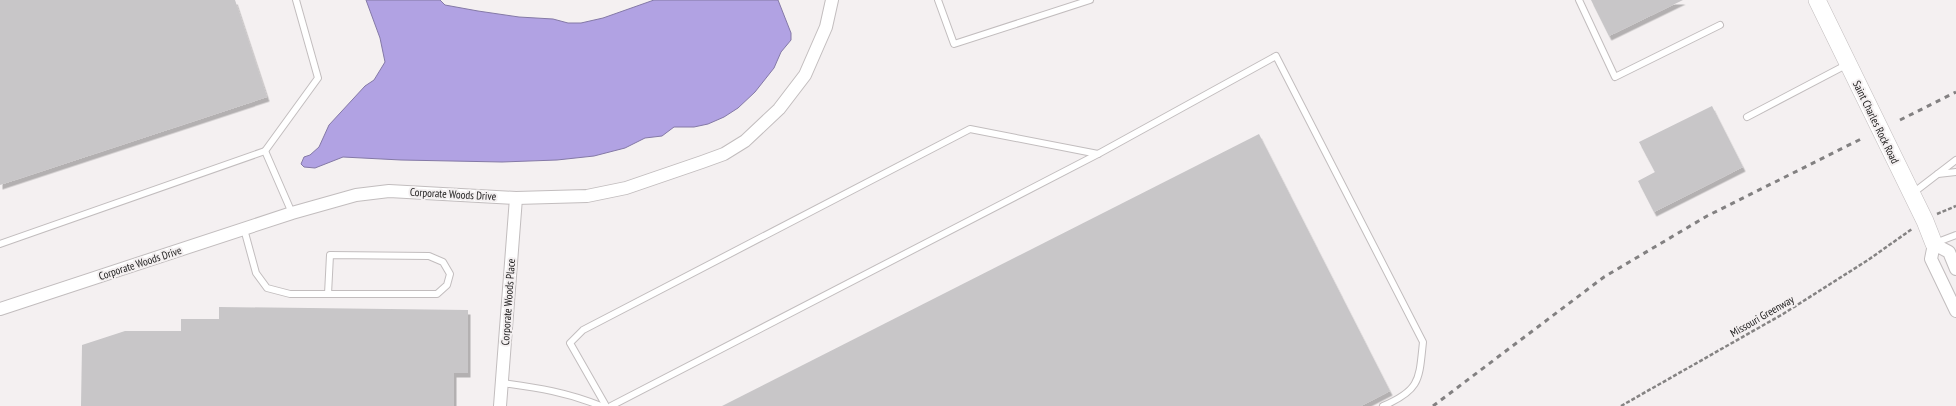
<svg xmlns="http://www.w3.org/2000/svg" width="1956" height="406" font-family="'PT Sans Narrow',sans-serif">
<style>
.water{fill:#b1a2e3;stroke:#8479a6}
.building{fill:#c8c6c8;filter:url(#shadow)}
.lines{fill:none;stroke-linecap:round;stroke-linejoin:round}
.lane-casing{stroke:#c2bdbe;stroke-width:8}
.street-casing{stroke:#c2bdbe;stroke-width:14}
.secondary-casing{stroke:#c2bdbe;stroke-width:18}
.path{stroke:#858383;stroke-width:2.5;stroke-dasharray:4 2;stroke-linecap:butt}
.lane{stroke:#fff;stroke-width:6}
.street{stroke:#fff;stroke-width:12}
.secondary{stroke:#fff;stroke-width:17}
.rail{stroke:#828081;stroke-width:3;stroke-dasharray:5 5;stroke-linecap:butt}
.labels{text-anchor:middle;stroke-width:4;stroke-linejoin:round;paint-order:stroke}
.street-label{font-size:11px;fill:#1a1919;stroke:#f4f0f1}
</style>
<defs>
<filter id="shadow"><feDropShadow dx="2.5" dy="4.5" stdDeviation="0" flood-color="#0004"/></filter>
</defs>
<rect width="100%" height="100%" fill="#f4f0f1"/>
<path class="water" d="M366,0h74l5,5 33,6 41,6 34,2 15,4h13l22,-5 51,-18h124l13,33v7l-10,12 -7,16 -19,24 -17,16 -14,9 -16,7 -14,3h-20l-12,9 -17,2 -20,10 -31,8 -37,4 -55,2 -101,-2 -58,-3 -28,11 -11,-1 -3,-3 3,-7 6,-2 9,-8 10,-22 36,-39 9,-6 11,-18 -5,-24z"/>
<g class="building">
<path d="M0,0h235l32,97 -267,88z"/>
<path d="M1591,0h92l-74,36z"/>
<path d="M1712,106l31,61 -89,45 -16,-31 17,-9 -16,-30z"/>
<path d="M1259,134l131,257 -29,15h-639z"/>
<path d="M219,307l249,3v63h-14v33h-373l1,-61 43,-14h56v-12h38z"/>
</g>
<g class="lines">
<defs>
<g id="lane">
<path d="M938,0l16,44 136,-44"/>
<path d="M1579,0l36,77 105,-52"/>
<path d="M1747,117l99,-52"/>
<path d="M265,151l53,-73 -22,-78"/>
<path d="M1938,174l18,-2"/>
<path d="M1913,193l43,-33"/>
<path d="M244,229l12,44 11,15 23,6h147l10,-9 3,-11 -7,-12 -14,-6 -99,-1 -2,39"/>
<path d="M1935,243l21,-8"/>
<path d="M0,244l265,-93 27,62"/>
<path d="M502,383c37,5 64,9 99,23"/>
<path d="M606,406l-36,-63 13,-13 387,-201 128,25"/>
<path d="M611,406l487,-252 178,-98 147,286c-4,37 -2,48 -40,64"/>
</g>
<g id="street">
<path d="M1956,269l-7,-17 -15,-8 -3,15 25,52"/>
<path d="M0,309l292,-96 64,-18 33,-4 127,7 71,-2 39,-8 76,-26 22,-8 21,-13 34,-32 26,-34 21,-48 6,-27"/>
<path d="M500,406l16,-208"/>
</g>
<path id="secondary" d="M1817,0l108,221 9,23"/>
</defs>
<use href="#lane" class="lane-casing"/>
<use href="#street" class="street-casing"/>
<use href="#secondary" class="secondary-casing"/>
<g class="path">
<path d="M1937,214l19,-8"/>
<path d="M1621,406l162,-92 85,-54 44,-31"/>
</g>
<use href="#lane" class="lane"/>
<use href="#street" class="street"/>
<use href="#secondary" class="secondary"/>
<g class="rail">
<path d="M1900,120l56,-28"/>
<path d="M1433,406l171,-129 103,-61 154,-77"/>
</g>
</g>
<g class="labels">
<g class="street-label">
<text transform="translate(1876 122) rotate(64)" y="4">Saint Charles Rock Road</text>
<text transform="translate(453 194) rotate(3)" y="4">Corporate Woods Drive</text>
<text transform="translate(140 263) rotate(-18)" y="4">Corporate Woods Drive</text>
<text transform="translate(508 302) rotate(-86)" y="4">Corporate Woods Place</text>
<text transform="translate(1762 316) rotate(-30)" y="4">Missouri Greenway</text>
</g>
</g>
</svg>
